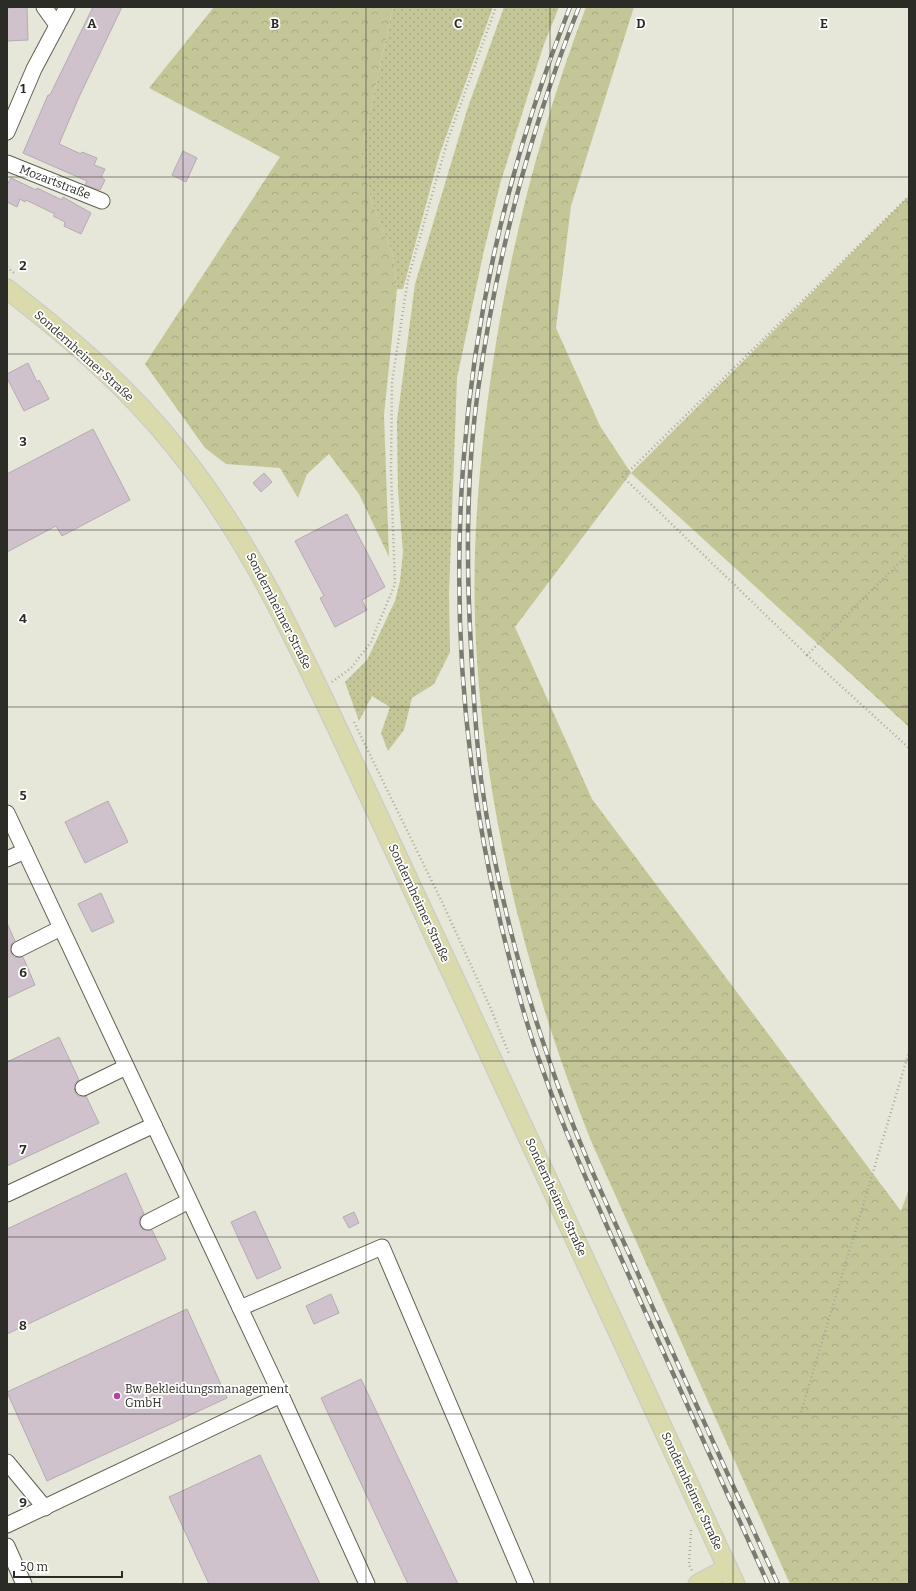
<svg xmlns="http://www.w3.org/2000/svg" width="916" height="1591" font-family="Bitter,serif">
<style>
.grass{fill:url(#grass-dots)}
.forest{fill:url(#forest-crowns)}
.building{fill:#d0c2cc;stroke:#b6aab3}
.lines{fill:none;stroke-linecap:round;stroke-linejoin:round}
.minor-casing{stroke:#606054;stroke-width:17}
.major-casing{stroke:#c8c8c7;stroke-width:21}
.path{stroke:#a7a79c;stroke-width:2.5;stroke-dasharray:1 3;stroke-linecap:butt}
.minor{stroke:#fff;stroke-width:15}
.major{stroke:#dadaad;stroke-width:19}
.rail-casing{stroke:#7a7b71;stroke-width:4.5}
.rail{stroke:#fff;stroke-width:3;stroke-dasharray:9;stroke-linecap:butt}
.grid{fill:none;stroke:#2c2c26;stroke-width:1;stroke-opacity:0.55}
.poi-dot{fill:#b544a0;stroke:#fff;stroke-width:1.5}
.labels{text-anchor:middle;stroke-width:3.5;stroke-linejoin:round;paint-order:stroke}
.street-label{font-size:12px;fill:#2c2c26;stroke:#fff}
.poi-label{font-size:12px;fill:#2c2c26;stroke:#fff;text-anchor:start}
.grid-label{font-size:13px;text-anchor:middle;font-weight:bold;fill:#2c2c26;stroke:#fff;stroke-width:3.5;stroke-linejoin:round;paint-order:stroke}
</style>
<defs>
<pattern id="grass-dots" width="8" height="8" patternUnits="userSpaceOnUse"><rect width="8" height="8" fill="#c4c697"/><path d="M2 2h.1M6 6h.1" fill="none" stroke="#a9aa82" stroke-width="1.8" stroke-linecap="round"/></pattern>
<pattern id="forest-crowns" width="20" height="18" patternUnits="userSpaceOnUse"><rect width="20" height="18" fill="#c4c697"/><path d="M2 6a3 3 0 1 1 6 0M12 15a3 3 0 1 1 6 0" fill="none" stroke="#a9aa82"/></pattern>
</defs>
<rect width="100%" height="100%" fill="#e6e7d8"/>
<g class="grass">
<path d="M393,7h100l-53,146 -37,136h-6l-4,-34 -22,-55 -10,-47z"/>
<path d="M504,7h55l-15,37 -44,140 -17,71 -26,123 -8,215 1,59 -16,32 -22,14 -8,32 -16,21 -7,-18 9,-26 -18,-11 -13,25 -14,-39 22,-22 28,-59 5,-20 3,-29 -5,-62 -1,-69 18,-137 52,-174z"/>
</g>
<g class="forest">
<path d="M214,7h179l-32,146 10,47 22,55 4,34 -13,126 5,142 -30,-63 -30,-40 -22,20 -9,24 -18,-30 -54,-4 -21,-16 -60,-84 135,-207 -131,-69z"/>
<path d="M586,7h48l-63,199 -15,122 44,98 31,47 278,-277v531l-278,-254 -116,154 77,172 309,412 8,-22v395h-119l-199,-443c-66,-166 -110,-343 -116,-522 -2,-62 2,-125 9,-187 16,-146 50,-288 102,-425z"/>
</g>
<g class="building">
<path d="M27,7l1,33 -21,1v-33z"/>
<path d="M93,7h29l-43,90 -20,47 22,10 1,-2 15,6 -3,7 11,4 -4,8 4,3 -5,10 -15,-5 2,-4 -64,-28 25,-58h2z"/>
<path d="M183,151l14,7 -11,24 -14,-7z"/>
<path d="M11,178l25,12 1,-2 25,12 1,-3 28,16 -10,21 -17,-8 1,-4 -12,-6 2,-2 -29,-14 -1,2 -5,-3 -3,8 -10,-5v-17z"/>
<path d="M28,363l9,19 2,-2 10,19 -25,12 -17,-33v-4z"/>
<path d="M93,429l37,71 -68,36 -6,-10 -49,26v-78z"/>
<path d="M264,473l8,9 -11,10 -8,-9z"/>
<path d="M347,514l38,73 -23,13 5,10 -32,17 -15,-29 4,-2 -29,-55z"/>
<path d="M108,801l20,41 -43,21 -20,-41z"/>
<path d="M101,893l13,29 -22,10 -14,-28z"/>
<path d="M7,923l8,18 -4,3v9l3,4h9l12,28 -28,13z"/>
<path d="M59,1037l20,43 -4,3v9l3,4h8l13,27 -92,43v-104z"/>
<path d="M126,1173l18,41 -4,3v9l3,4h9l14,29 -159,75v-105z"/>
<path d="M255,1211l26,57 -24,11 -26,-57z"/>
<path d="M354,1212l5,11 -10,5 -6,-11z"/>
<path d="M331,1294l8,19 -25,11 -8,-18z"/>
<path d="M187,1309l40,89 -180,83 -40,-89z"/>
<path d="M361,1379l97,205h-50l-87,-186z"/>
<path d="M260,1455l60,129h-111l-40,-87z"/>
</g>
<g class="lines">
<defs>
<g id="minor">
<path d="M44,7l13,18"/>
<path d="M7,132l27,-63 33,-62"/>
<path d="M7,163l95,38"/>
<path d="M7,813l274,582"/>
<path d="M7,859l18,-8"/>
<path d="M19,949l42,-21"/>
<path d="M83,1088l43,-21"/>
<path d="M7,1194l147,-69"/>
<path d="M148,1222l41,-21"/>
<path d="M240,1308l142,-61 144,337"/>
<path d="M7,1462l38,46"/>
<path d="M7,1525l274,-130 86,189"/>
<path d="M7,1546l17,38"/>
</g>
<g id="major">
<path d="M7,289c61,47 122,99 170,160 70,87 117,187 164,287 38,82 77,164 115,246 93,201 185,402 279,602"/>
<path d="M698,1584l30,-16"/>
</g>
</defs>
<use href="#minor" class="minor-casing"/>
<use href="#major" class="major-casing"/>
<g class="path">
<path d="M909,196l-286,281 184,178 102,-102"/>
<path d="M7,267l7,6"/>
<path d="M807,655l102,93"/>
<path d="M332,682l19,-14 20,-26 24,-58 -4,-113 1,-89 16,-103 40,-140 48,-132"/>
<path d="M354,722l89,182 48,105 18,45"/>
<path d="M801,1412l108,-360"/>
<path d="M691,1530l-2,35 3,6"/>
</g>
<use href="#minor" class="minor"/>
<use href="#major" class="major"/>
<defs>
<g id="rail">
<path d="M570,7c-118,297 -143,607 -69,918 12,48 24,97 41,143 24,68 54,133 83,199 47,106 96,211 143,317"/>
<path d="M579,7c-49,123 -83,252 -101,383 -12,85 -12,172 -7,257 2,44 5,88 10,132 13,95 37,190 68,281 24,71 55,139 86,207 46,106 95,212 143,317"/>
</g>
</defs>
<use href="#rail" class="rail-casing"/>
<use href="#rail" class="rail"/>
</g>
<path class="grid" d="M183,7v1577M366,7v1577M550,7v1577M733,7v1577M7,177h902M7,354h902M7,530h902M7,707h902M7,884h902M7,1061h902M7,1237h902M7,1414h902"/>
<circle class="poi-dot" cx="117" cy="1396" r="4"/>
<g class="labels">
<g class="street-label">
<text transform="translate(55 182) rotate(21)" y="4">Mozartstraße</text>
<text transform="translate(84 356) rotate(42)" y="4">Sondernheimer Straße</text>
<text transform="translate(279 611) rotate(63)" y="4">Sondernheimer Straße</text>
<text transform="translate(419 903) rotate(65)" y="4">Sondernheimer Straße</text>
<text transform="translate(556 1197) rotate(65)" y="4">Sondernheimer Straße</text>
<text transform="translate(692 1491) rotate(65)" y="4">Sondernheimer Straße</text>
</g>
<g class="poi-label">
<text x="125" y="1393">Bw Bekleidungsmanagement<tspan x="125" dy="14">GmbH</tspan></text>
</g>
</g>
<g class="grid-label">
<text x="92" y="28">A</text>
<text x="275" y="28">B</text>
<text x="458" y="28">C</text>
<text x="641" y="28">D</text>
<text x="824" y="28">E</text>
<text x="23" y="93">1</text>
<text x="23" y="270">2</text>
<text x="23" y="446">3</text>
<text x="23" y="623">4</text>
<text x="23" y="800">5</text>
<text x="23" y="977">6</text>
<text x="23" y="1154">7</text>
<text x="23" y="1330">8</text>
<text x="23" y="1507">9</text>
</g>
<rect width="916" height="1591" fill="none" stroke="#2c2c26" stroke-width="16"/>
<path d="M14 1571v6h108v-6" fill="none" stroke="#2c2c26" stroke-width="2"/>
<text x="20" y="1571" font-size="12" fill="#2c2c26" stroke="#ffffff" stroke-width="3" paint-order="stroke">50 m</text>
</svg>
